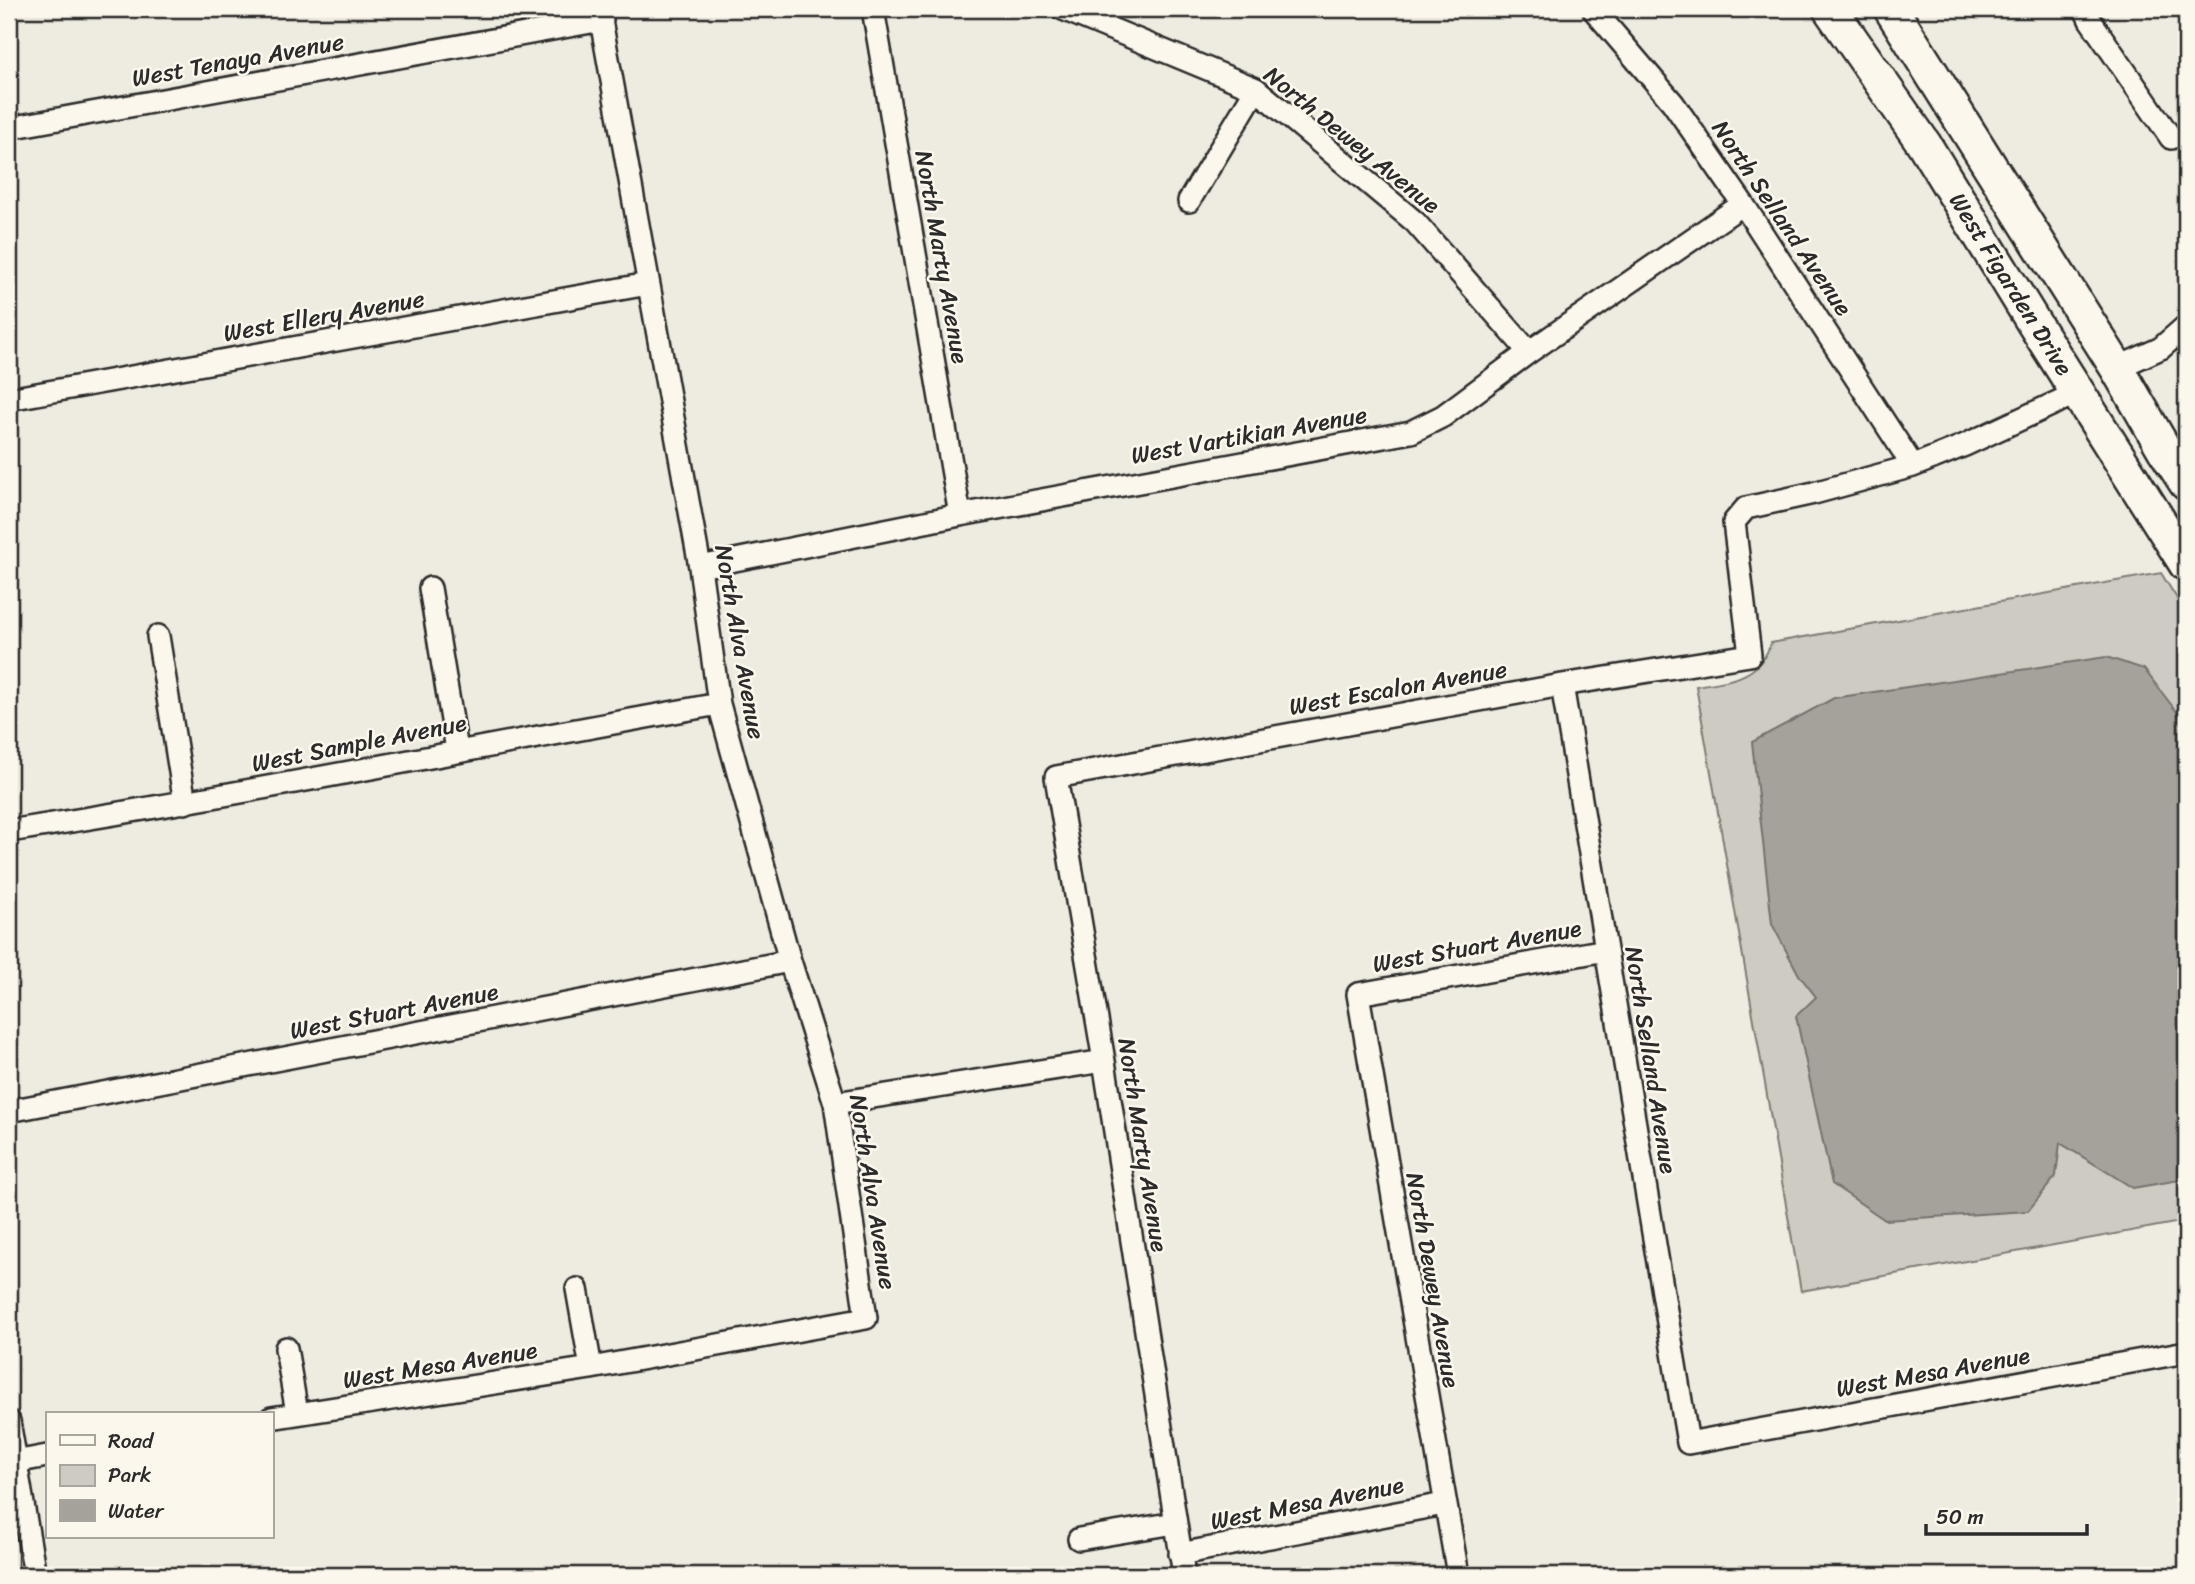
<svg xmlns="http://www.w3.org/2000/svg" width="2195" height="1584" viewBox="0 0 2195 1584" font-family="Sriracha,sans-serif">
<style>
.green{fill:#cecbc2;stroke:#7c7b76;stroke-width:2}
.water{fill:#a4a29a;stroke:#74726e;stroke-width:2}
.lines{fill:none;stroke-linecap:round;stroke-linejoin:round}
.street-casing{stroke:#2b2b2b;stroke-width:26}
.primary-casing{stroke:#2b2b2b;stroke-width:38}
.street{stroke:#fbf7ec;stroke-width:21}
.primary{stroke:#fbf7ec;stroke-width:33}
.labels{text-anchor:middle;stroke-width:5;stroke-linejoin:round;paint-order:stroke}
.street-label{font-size:24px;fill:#2b2b2b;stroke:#fbf7ec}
</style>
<rect width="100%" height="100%" fill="#eeebe0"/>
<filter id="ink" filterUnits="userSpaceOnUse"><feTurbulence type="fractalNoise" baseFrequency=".0143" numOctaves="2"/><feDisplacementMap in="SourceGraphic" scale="14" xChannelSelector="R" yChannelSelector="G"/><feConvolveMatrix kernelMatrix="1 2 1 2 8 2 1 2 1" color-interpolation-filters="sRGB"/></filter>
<g filter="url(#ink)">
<path class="green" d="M2161,573L2186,613V1221L1801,1291L1696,686C1730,680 1758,680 1771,643Z"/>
<path class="water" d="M2106,657L2144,669L2186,724V1179L2133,1188L2060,1143L2056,1176L2028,1211L1885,1220L1832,1184L1796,1016L1816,997L1799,975L1772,924L1752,742L1834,698Z"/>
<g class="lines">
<defs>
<path id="street" d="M873,9L960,515
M1063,9L1256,89L1415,222L1529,352
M1593,9L1673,103L1743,204L1913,466
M2085,9L2090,20L2171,138
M9,128L602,20
M1189,201L1256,89
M2117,368L2161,348L2186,326
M9,399L648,284
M700,567L960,515L1411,432L1443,416L1529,352L1743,204
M430,588L457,750
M158,636L185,803
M1562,685L1688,1443L2186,1352
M9,831C247,794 482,746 719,704
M835,1103L1104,1061
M9,1111L790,961
M577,1289L591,1368
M286,1348L297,1413
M271,1418L591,1368L866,1318L835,1103L790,961L719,704L700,567L599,9
M9,1421L35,1575
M15,1462L47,1456
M1079,1539L1175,1523
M1180,1554L1444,1504
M1184,1575L1104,1061L1056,777L1562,685L1750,655L1734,522L1746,508L1814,493L1913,466L1965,445L2079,392
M1458,1575L1358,994L1606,950"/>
<path id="primary" d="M1830,9L1924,144L2035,325L2186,564
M1891,9L2117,368L2164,449L2186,483"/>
</defs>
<use href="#street" class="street-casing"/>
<use href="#primary" class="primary-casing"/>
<use href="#street" class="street"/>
<use href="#primary" class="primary"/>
</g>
</g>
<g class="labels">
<g class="street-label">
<text transform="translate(238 60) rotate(-10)" y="8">West Tenaya Avenue</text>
<text transform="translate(1352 140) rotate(39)" y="8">North Dewey Avenue</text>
<text transform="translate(1782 218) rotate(56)" y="8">North Selland Avenue</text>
<text transform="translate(942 257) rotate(80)" y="8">North Marty Avenue</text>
<text transform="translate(2011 284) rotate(58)" y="8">West Figarden Drive</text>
<text transform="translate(324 316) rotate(-10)" y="8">West Ellery Avenue</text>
<text transform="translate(1249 435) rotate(-10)" y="8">West Vartikian Avenue</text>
<text transform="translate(740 642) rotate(80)" y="8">North Alva Avenue</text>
<text transform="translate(1398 688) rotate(-10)" y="8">West Escalon Avenue</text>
<text transform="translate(359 743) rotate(-11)" y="8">West Sample Avenue</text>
<text transform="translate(1477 946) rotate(-10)" y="8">West Stuart Avenue</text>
<text transform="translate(394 1011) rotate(-11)" y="8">West Stuart Avenue</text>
<text transform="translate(1651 1060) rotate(81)" y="8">North Selland Avenue</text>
<text transform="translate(1143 1145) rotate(81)" y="8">North Marty Avenue</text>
<text transform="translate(873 1192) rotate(81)" y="8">North Alva Avenue</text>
<text transform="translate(1433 1280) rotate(80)" y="8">North Dewey Avenue</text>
<text transform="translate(440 1365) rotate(-9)" y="8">West Mesa Avenue</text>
<text transform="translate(1933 1372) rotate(-10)" y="8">West Mesa Avenue</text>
<text transform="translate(1307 1503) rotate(-11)" y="8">West Mesa Avenue</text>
</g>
</g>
<rect width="2195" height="1584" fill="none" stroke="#fbf7ec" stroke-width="35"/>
<rect x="18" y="18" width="2160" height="1549" fill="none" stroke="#2b2b2b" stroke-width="2.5" filter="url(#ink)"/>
<rect x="46" y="1412" width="228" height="126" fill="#fbf7ec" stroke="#a8a59f" stroke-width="2"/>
<rect x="60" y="1435" width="35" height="10" fill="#fbf7ec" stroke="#a8a59f" stroke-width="2"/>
<text x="108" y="1448" font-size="21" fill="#2b2b2b">Road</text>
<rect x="60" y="1465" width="35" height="21" fill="#cecbc2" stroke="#a8a59f" stroke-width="2"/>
<text x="108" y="1482" font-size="21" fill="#2b2b2b">Park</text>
<rect x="60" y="1500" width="35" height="21" fill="#a4a29a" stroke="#a8a59f" stroke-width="2"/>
<text x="108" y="1518" font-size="21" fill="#2b2b2b">Water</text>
<path d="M1926 1524v10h161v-10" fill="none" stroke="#2b2b2b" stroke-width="3.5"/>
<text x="1936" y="1524" font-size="21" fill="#2b2b2b" stroke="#fbf7ec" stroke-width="5" paint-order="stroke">50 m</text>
</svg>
